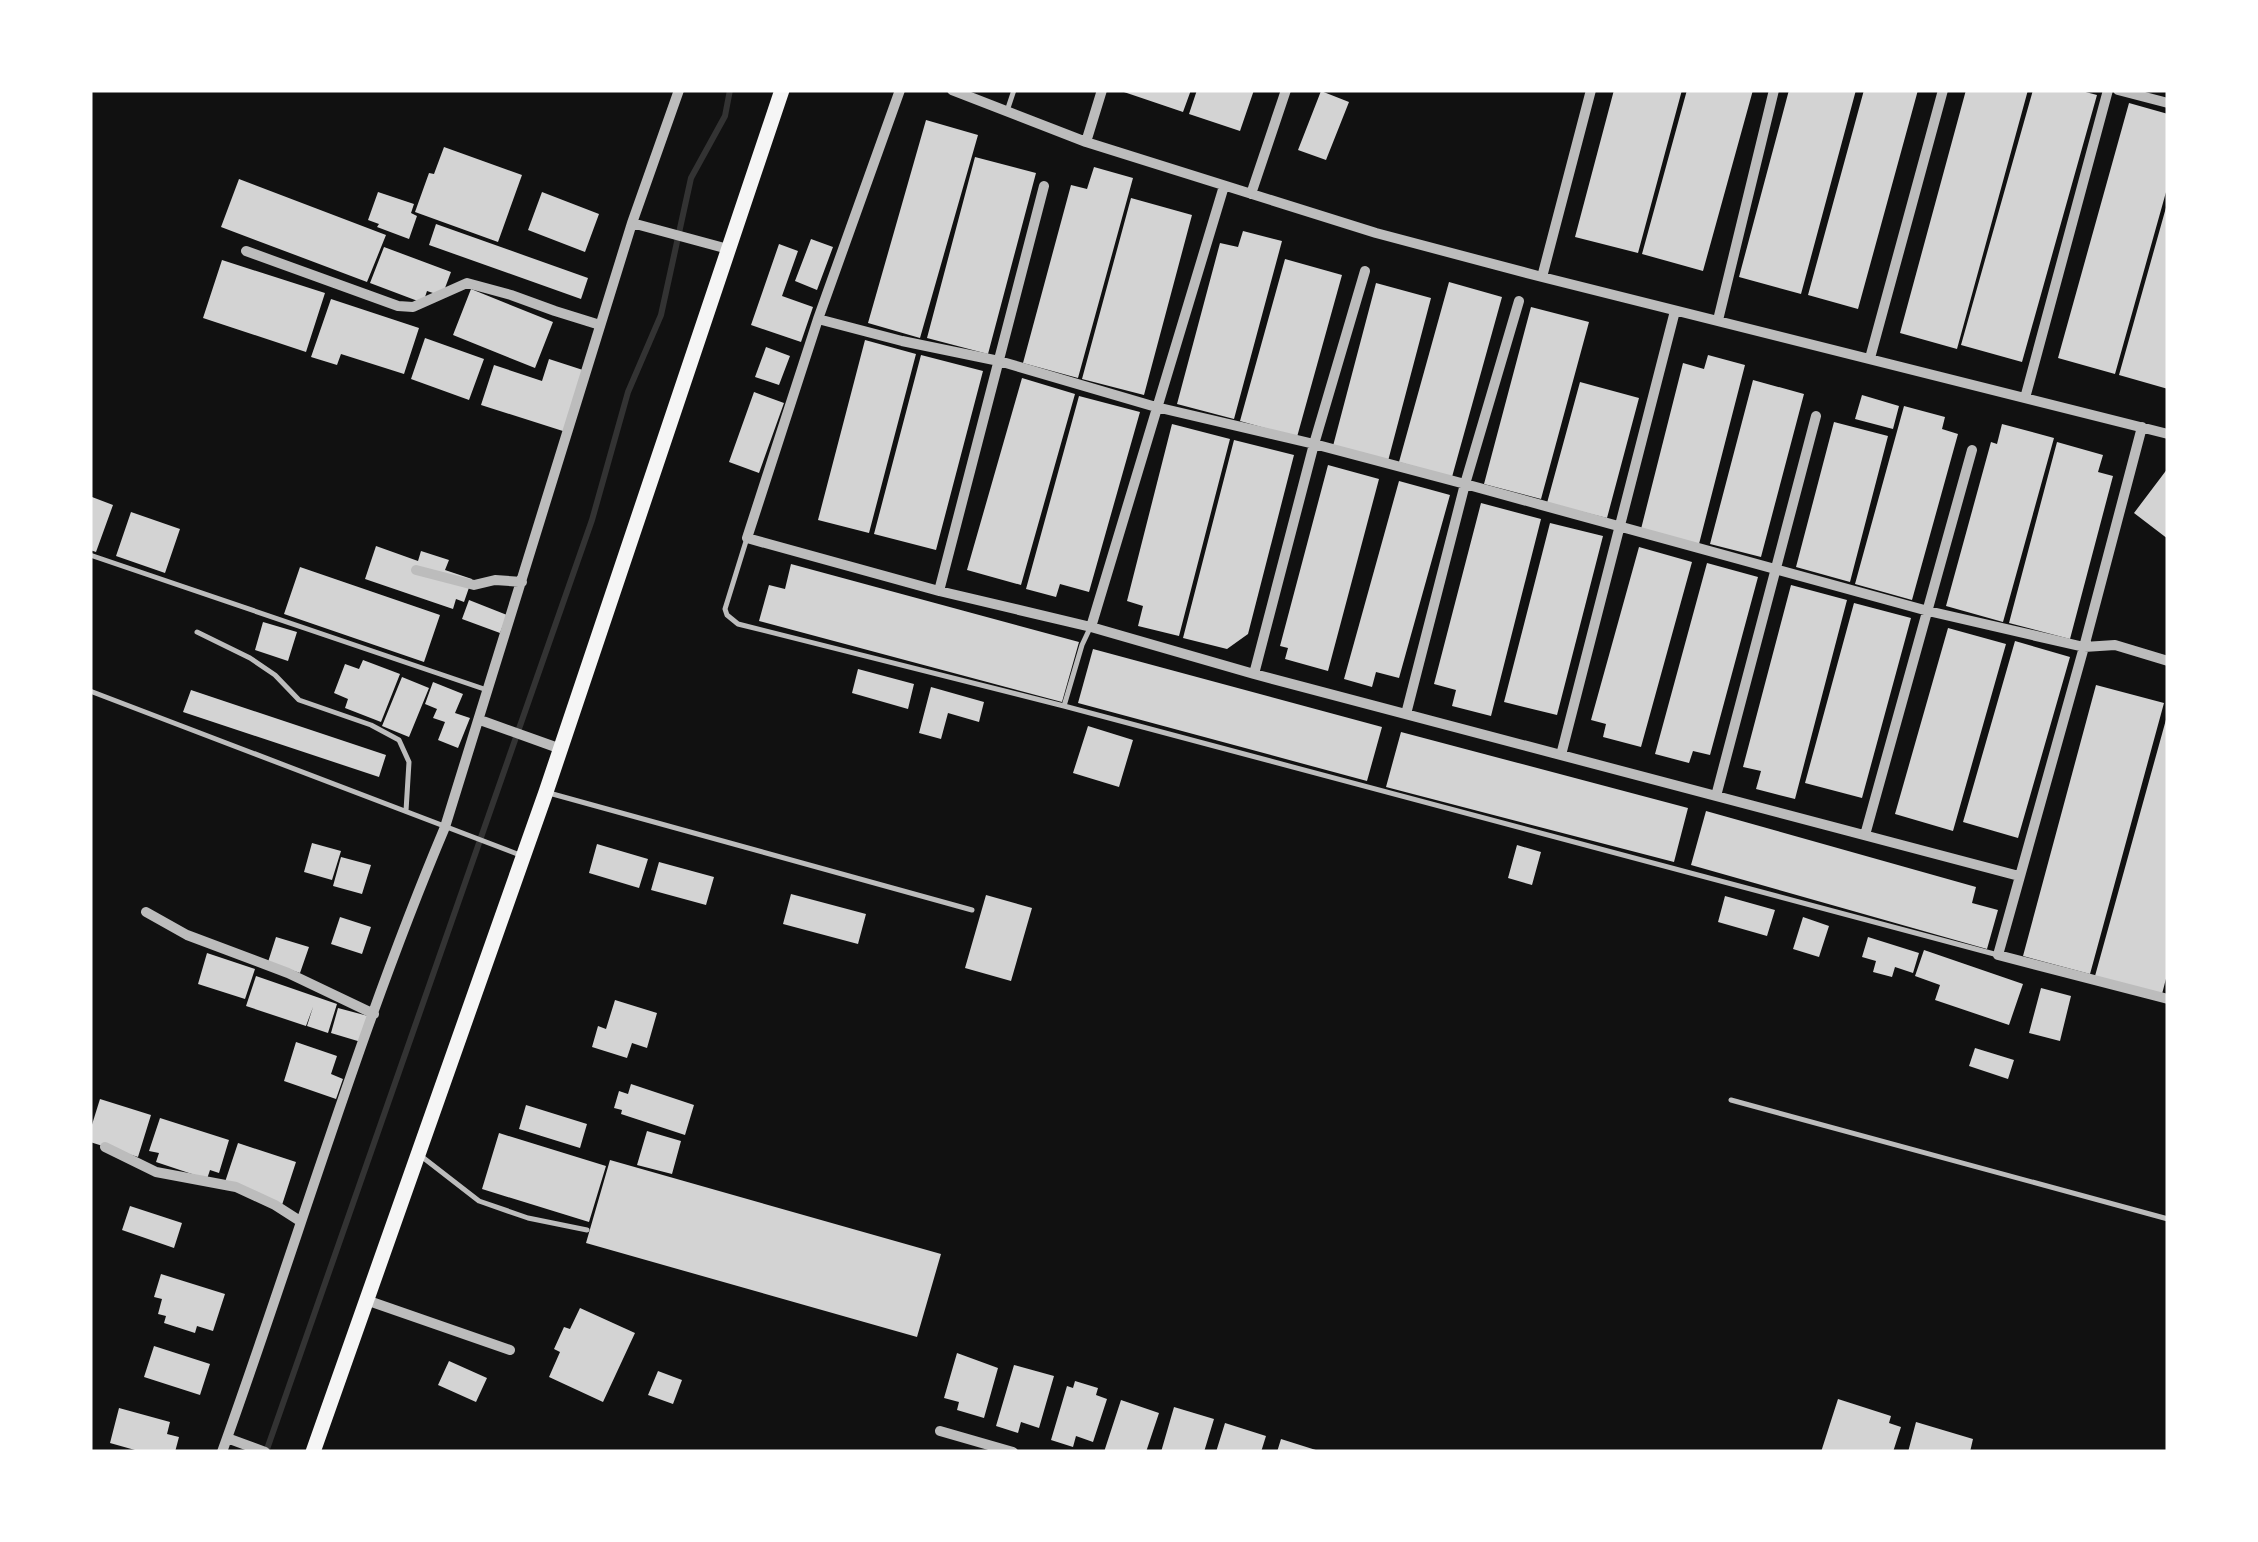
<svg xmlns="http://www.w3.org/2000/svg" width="2258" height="1542" viewBox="0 0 2258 1542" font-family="Overpass,sans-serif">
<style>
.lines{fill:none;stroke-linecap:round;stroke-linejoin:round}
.stream{stroke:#333;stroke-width:6}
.building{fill:#d3d3d3}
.service{stroke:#bcbcbc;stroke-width:5}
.minor{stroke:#bcbcbc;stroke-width:10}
.secondary{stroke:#f5f5f5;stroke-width:15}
</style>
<rect width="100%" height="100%" fill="#111"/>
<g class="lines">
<path class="stream" d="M266,1452L592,520L628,392L661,315L691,178L725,116L730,90"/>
</g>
<path class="building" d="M1118,90H1191L1183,112Z
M1197,90H1254L1240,131L1189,114Z
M1614,90H1682L1638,253L1575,237Z
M1687,90H1753L1703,271L1642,254Z
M1789,90H1856L1801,294L1739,277Z
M1864,90H1918L1858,309L1808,295Z
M1966,90H2028L1957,349L1900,333Z
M2033,90H2078L2097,95L2022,362L1961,345Z
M1321,91L1349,102L1326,160L1298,150Z
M2129,103L2168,114V185L2115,374L2058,358Z
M926,120L978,135L920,338L868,323Z
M444,147L522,175L498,242L415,212L429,173L434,174Z
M975,157L1036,173L988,354L927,338Z
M1094,167L1133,178L1078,378L1023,363L1071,185L1087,189Z
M239,179L386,235L367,282L221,227Z
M378,192L414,204L411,213L417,216L409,239L377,227L379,224L368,220Z
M542,192L599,214L585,252L528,230Z
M1131,198L1192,215L1144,395L1082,379Z
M2167,204L2168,205V389L2119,375Z
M436,224L588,278L581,299L429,245Z
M1243,231L1282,241L1234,419L1177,404L1220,243L1238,247Z
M811,239L833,247L817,290L795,281Z
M779,244L798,251L782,296L813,307L801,342L751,325Z
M384,247L451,272L442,296L427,291L423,303L370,283Z
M1285,259L1342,275L1297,437L1240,421Z
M222,260L325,293L306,352L203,318Z
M1449,282L1502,297L1452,477L1399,462Z
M1376,283L1431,298L1388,461L1333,446Z
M471,289L553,322L535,368L453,335Z
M331,299L419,328L404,374L341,354L337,365L311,357Z
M1531,307L1589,322L1541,499L1484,484Z
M425,338L484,359L469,400L411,379Z
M865,340L916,354L869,533L818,520Z
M766,347L790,356L779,385L755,377Z
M921,355L983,371L936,550L874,534Z
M1708,355L1745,365L1699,544L1641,529L1683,363L1704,369Z
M549,359L586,371L566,432L481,405L494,365L542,381Z
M1022,378L1075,394L1021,585L967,570Z
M1753,380L1804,394L1761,557L1710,544Z
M1580,382L1639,398L1607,518L1547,503Z
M754,392L784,403L759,473L729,462Z
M1862,395L1899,406L1893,429L1855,419Z
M1079,396L1140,412L1089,592L1060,584L1056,597L1026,589Z
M1904,406L1945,417L1942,429L1958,434L1912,600L1855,584Z
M1834,422L1888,436L1850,582L1796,567Z
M1172,424L1230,439L1179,636L1138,626L1143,606L1127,601Z
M2002,424L2054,438L2003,622L1946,606L1991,442L1997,444Z
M1234,440L1294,455L1248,634L1227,649L1183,638Z
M2057,442L2103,455L2098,472L2113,476L2070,639L2009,623Z
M1328,465L1379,479L1328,671L1285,659L1288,648L1280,646Z
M2168,468V539L2134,513Z
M1399,481L1450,495L1399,678L1376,672L1372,687L1344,679Z
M92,497L113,505L96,552L90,550V504Z
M1481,503L1541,519L1491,716L1452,706L1456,690L1434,684Z
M131,512L180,529L165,573L116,556Z
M1550,523L1603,536L1557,715L1504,702Z
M376,546L418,561L421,551L449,560L445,570L472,579L464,602L456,599L453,609L365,579Z
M1639,547L1692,562L1641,747L1603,737L1606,724L1591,720Z
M1707,563L1758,577L1710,755L1693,751L1689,763L1655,754Z
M791,564L1079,642L1062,702L759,621L769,585L785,589Z
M300,567L440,615L424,662L284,614Z
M1791,585L1847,600L1795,799L1756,789L1761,771L1743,767Z
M469,600L507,615L500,633L462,619Z
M1854,603L1911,618L1862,798L1805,783Z
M263,622L297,632L288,661L255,650Z
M1948,628L2006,644L1953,831L1895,814Z
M2015,641L2070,657L2018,838L1963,822Z
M1093,649L1382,727L1367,781L1078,703Z
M363,660L400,674L381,722L345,708L348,699L334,693L345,664L359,669Z
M858,669L914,684L908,709L852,693Z
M402,677L429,688L409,737L382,726Z
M433,682L463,694L455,713L470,718L458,748L438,740L445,722L433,718L437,709L425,704Z
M2096,685L2164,703L2090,974L2023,956Z
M931,687L984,702L979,722L948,713L941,739L919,733Z
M191,690L386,755L379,777L183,712Z
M2167,716L2168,971L2162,994L2095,976Z
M1088,726L1133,740L1119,787L1073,773Z
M1401,732L1688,808L1674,862L1386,787Z
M1706,811L1976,887L1972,903L1998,910L1987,949L1691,865Z
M312,843L341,851L332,880L304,872Z
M597,844L648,859L639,888L589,873Z
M1517,845L1541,852L1532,885L1508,878Z
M341,857L371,865L362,894L333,886Z
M659,862L714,877L706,905L651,890Z
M791,894L866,914L858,944L783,924Z
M986,895L1032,908L1011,981L965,968Z
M1725,896L1775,910L1767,936L1718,922Z
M340,917L371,927L362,954L331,944Z
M1803,917L1829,926L1819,957L1793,949Z
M276,937L309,947L300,973L268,962Z
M1868,937L1919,953L1913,973L1895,967L1892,977L1873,972L1876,961L1862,957Z
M1924,950L2023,984L2009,1025L1935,1000L1940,985L1915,976Z
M207,953L255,969L245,999L198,984Z
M256,976L337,1004L328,1033L307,1026L313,1007L306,1026L246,1006Z
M2041,988L2071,996L2060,1041L2029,1033Z
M615,1000L657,1013L647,1048L632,1043L627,1058L592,1047L598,1026L606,1029Z
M338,1008L368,1016L361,1042L331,1033Z
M296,1042L337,1056L331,1074L343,1079L336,1099L284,1081Z
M1975,1048L2014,1060L2008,1079L1969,1066Z
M631,1084L694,1105L685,1135L621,1114L622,1110L614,1108L619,1091L628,1094Z
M100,1099L151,1115L138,1157L90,1142V1131Z
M526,1105L587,1124L580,1148L519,1129Z
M160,1118L229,1140L219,1173L210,1170L207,1179L156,1162L159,1153L149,1151Z
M647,1131L681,1141L672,1174L637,1165Z
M499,1133L606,1166L589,1222L482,1189Z
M238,1143L296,1162L282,1205L224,1185Z
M610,1160L941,1254L917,1337L586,1243Z
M130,1206L182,1223L174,1248L122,1230Z
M161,1274L225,1294L213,1331L197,1326L195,1333L164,1323L166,1316L158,1314L162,1299L154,1297Z
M580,1308L635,1333L603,1402L549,1377L560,1352L554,1349L564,1327L570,1329Z
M154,1346L210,1364L200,1395L144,1377Z
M957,1353L998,1368L984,1418L957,1410L959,1402L944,1398Z
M449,1361L487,1378L476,1402L438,1385Z
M1014,1365L1054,1376L1039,1428L1021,1422L1018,1433L996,1426Z
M658,1371L682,1380L673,1404L648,1395Z
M1075,1381L1098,1388L1096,1395L1107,1399L1093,1442L1076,1436L1073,1447L1051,1440L1067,1386L1073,1388Z
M1838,1399L1891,1416L1889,1423L1901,1427L1893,1452H1821Z
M1121,1400L1159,1413L1146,1452H1104Z
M1174,1407L1214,1419L1204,1452H1161Z
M119,1408L170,1422L167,1434L179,1437L175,1452H142L110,1443Z
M1916,1422L1973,1439L1970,1452H1908Z
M1225,1423L1266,1436L1261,1452H1216Z
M1281,1439L1319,1451L1318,1452H1277Z"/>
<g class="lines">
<path class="service" d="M1007,111L1014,90
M747,538L725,609L727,615L738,624L1064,706L1998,955
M90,555L487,690
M197,632L250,658L275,675L299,700L371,725L399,740L409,762L406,811
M90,691L520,855
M1064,706L1082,645L1090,628
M549,793L972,910
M1731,1100L2168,1219
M421,1156L479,1201L528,1218L587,1230"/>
<path class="minor" d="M900,90L818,319L747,538L939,591L1091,627L1254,674L2019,876
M952,90L1086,142L1376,233L1542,277L2168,434
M2118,90L2168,103
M1086,142L1102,90
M1251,194L1286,90
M632,223L728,249
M246,251L398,306L413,307L467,283L511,295L555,311L600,325
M1542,277L1591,90
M818,319L902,341L999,361L1156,407L1314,444L1465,484L1928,611L2084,647L2115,645L2168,661
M1718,320L1774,90
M1870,358L1943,90
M2025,398L2108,90
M2142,427L2084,647L1998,955L2168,999
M416,570L474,585L495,580L522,582
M939,591L1044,186
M1091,627L1224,186
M1254,674L1314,444L1365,271
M1406,714L1465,484L1519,301
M480,720L561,749
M1561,755L1675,311
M1716,796L1816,416
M1865,835L1972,450
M146,912L187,935L288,973L374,1014
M105,1147L156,1172L236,1187L275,1205L300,1221
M366,1300L510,1350
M940,1431L1013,1452
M227,1438L265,1452
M222,1452C297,1244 359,1031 445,827L632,223L679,90"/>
<path class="secondary" d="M313,1452L546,792L782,90"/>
</g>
<rect width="2258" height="1542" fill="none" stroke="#ffffff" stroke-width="185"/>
</svg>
